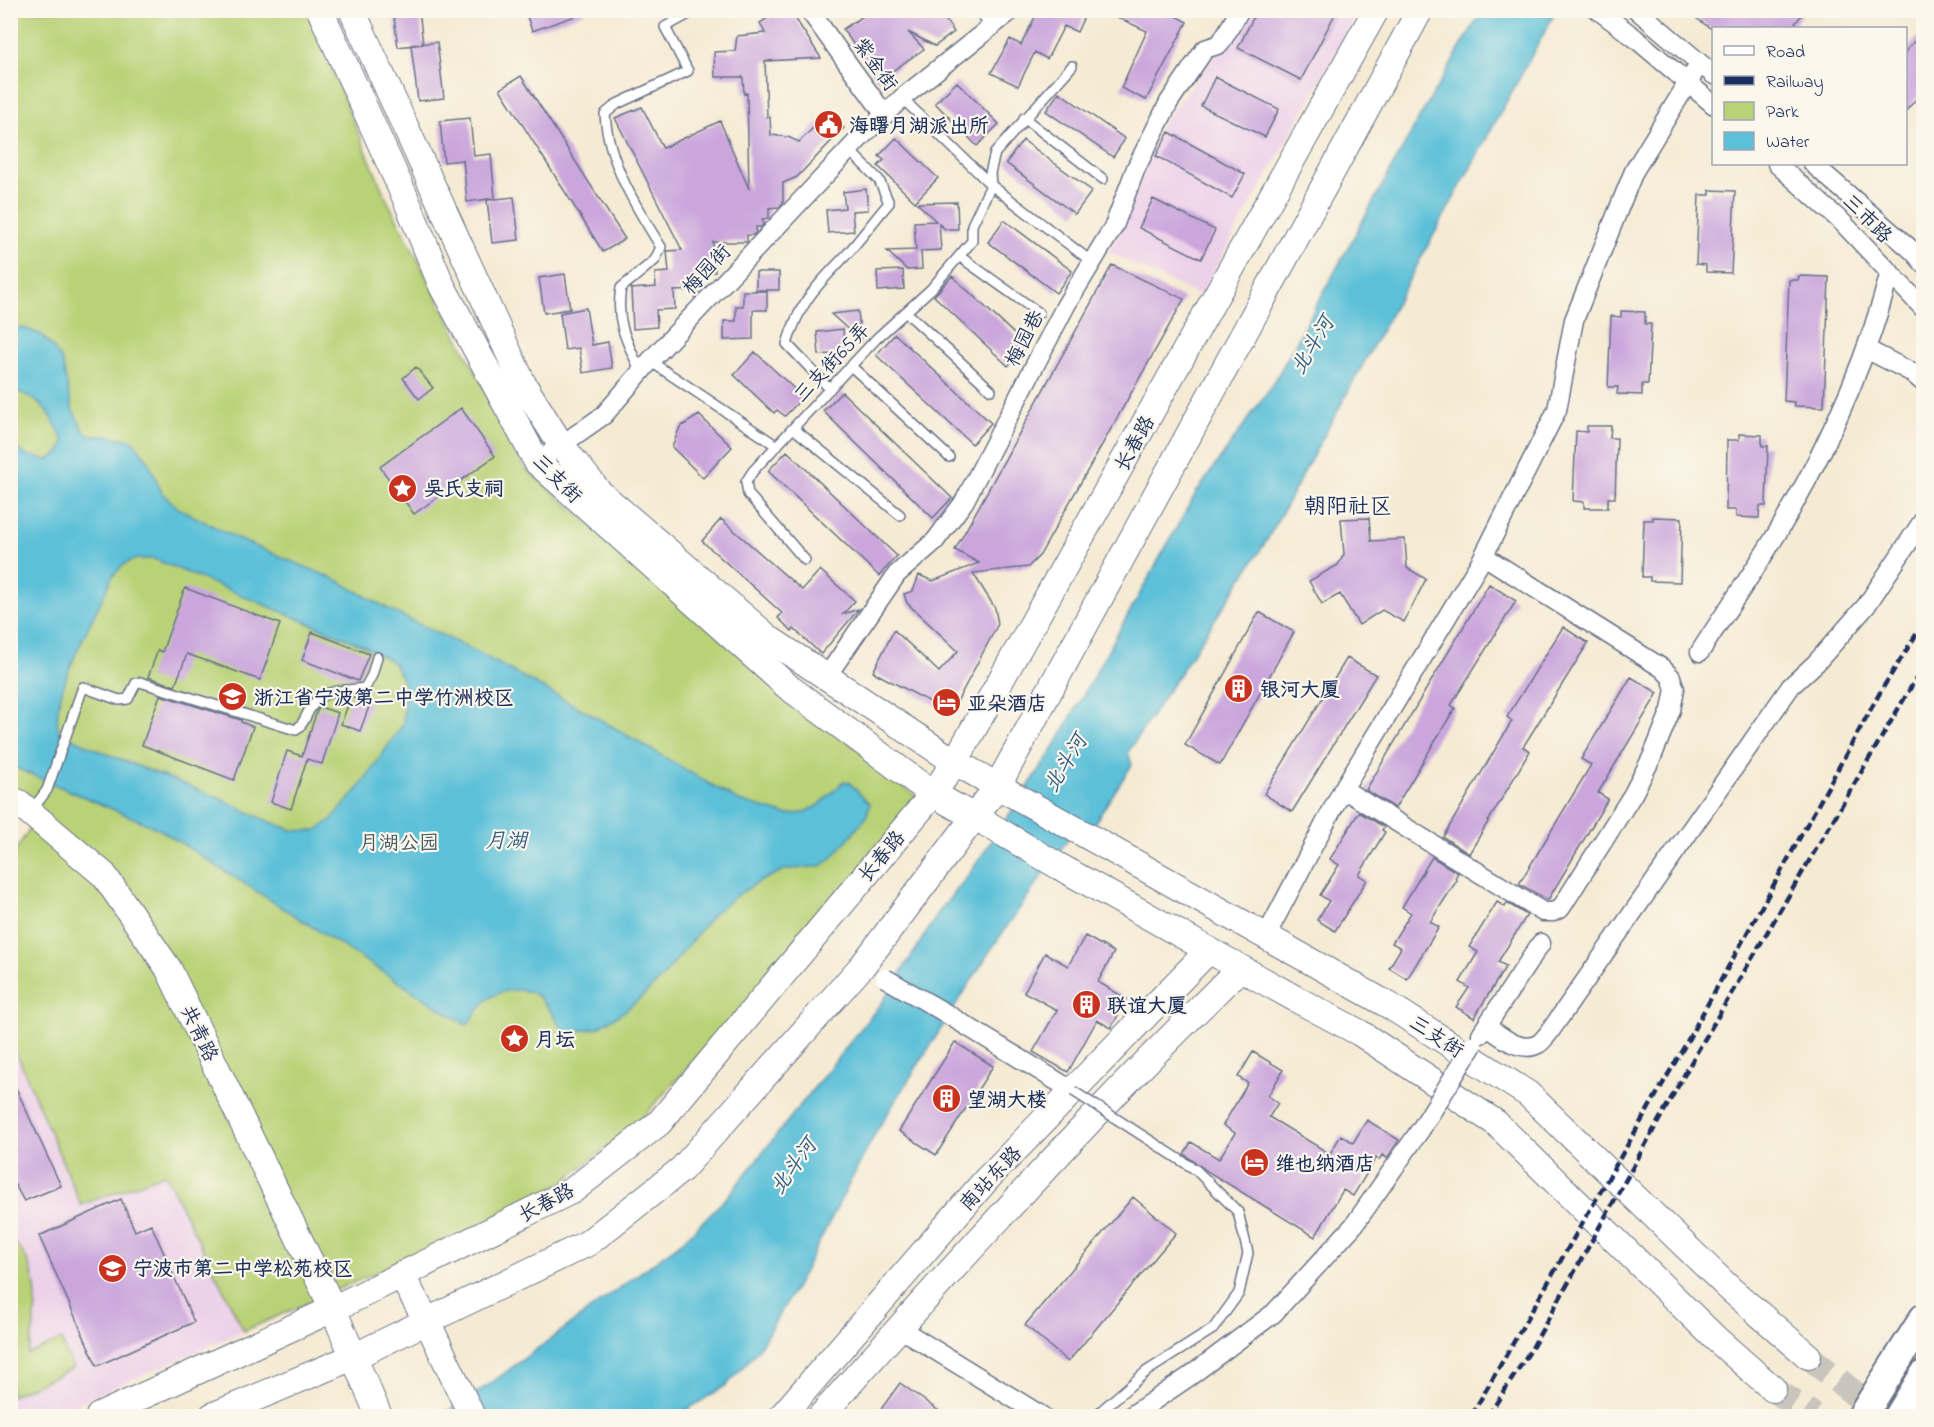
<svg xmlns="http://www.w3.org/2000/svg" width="1934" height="1427" viewBox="0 0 1934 1427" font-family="'Indie Flower','LXGW WenKai TC',sans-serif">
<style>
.built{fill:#edd1e9}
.green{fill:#b9d277;stroke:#6a806a;stroke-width:1.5}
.water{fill:#5bc0d8;stroke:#3b789b;stroke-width:1.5;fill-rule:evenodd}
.building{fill:#caa6dc}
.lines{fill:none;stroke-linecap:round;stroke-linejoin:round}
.secondary-tunnel{stroke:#c9c5bc;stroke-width:26;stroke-dasharray:26 13;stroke-linecap:butt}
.lane-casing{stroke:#677187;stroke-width:12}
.street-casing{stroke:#677187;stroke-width:21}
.secondary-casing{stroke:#677187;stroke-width:28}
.primary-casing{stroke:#677187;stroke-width:32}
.lane{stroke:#fff;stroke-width:9}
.street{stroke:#fff;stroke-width:18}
.secondary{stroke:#fff;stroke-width:26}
.primary{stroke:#fff;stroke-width:28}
.rail{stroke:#1b2f5e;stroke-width:4.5;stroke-dasharray:9 4.5;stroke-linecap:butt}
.lane-bridge-casing{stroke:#677187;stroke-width:12;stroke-linecap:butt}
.street-bridge-casing{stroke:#677187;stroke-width:21;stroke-linecap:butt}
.secondary-bridge-casing{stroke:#677187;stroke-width:28;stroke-linecap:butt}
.lane-bridge{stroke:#fff;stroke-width:9}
.street-bridge{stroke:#fff;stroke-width:18}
.secondary-bridge{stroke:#fff;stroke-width:26}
.labels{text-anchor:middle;stroke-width:4.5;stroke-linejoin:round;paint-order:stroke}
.street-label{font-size:20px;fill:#1b2f5e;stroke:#fbf7ec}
.poi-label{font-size:20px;font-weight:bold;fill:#1b2f5e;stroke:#fbf7ec;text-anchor:start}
.park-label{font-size:20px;fill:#425864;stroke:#fbf7ec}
.water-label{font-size:21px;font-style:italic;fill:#2e5a83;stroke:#fbf7ec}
.quarter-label{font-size:22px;fill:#1b2f5e;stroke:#fbf7ec}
</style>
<rect width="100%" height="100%" fill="#fbf7ec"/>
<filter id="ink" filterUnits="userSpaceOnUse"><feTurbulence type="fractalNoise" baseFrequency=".0167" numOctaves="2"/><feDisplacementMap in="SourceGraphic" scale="12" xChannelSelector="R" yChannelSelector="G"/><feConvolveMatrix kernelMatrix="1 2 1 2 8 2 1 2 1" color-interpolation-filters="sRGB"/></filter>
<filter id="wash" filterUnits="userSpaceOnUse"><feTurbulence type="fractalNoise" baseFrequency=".008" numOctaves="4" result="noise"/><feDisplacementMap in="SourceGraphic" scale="24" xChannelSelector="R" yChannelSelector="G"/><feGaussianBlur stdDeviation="1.35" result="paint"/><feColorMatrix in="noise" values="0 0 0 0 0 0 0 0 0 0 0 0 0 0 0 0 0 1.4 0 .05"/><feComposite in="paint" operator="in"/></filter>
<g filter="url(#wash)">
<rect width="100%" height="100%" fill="#f5ebd4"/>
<path class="built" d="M1243,11H1359L1200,296L1109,252L1126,218L1160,127L1233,31Z
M11,1049L16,1052L81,1205L165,1173L244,1331L48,1416H11Z"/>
<path class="green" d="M11,11H307L385,196L525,468L738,652L919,799L799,946L639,1121L563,1182L452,1239L244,1331L165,1174L81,1205L16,1052L11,1049L10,859L33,823L10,789Z
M11,1239C44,1269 38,1316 28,1354L61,1340L73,1368L11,1396V1342L16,1317L15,1298L11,1286Z"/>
<path class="water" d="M1482,11H1556L1267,540L1128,752L1132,765L1092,827L1081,820L990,951L877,1130L797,1285L758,1350L727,1385L677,1416H440L487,1386L683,1241L728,1196L883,1001L941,909L968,876L1052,751L1196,493L1273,384L1422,113Z
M11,327L24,328L42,335L54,349L62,361L72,408L83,430L91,436H108L132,440L148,460L162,493L178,508L238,539L337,580L392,611L477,652L596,717L739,801L787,815L803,813L818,806L843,782H849L870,804L866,818L830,860L821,866L784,870L755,884L736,896L714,913L662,978L642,997L622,1013L597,1028L565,1033C559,1024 544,1000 536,995C522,986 499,990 487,1000C478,1007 475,1018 466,1025L159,829L11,766L10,443L26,455L48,460L60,452L64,441C50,414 42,397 11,390ZM137,559H154L364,646L394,663L405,686L403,724L359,788L330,821L315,831L292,830L263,819L217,797L102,752L59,732C48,693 96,617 111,579C118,569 125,562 137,559Z"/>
<g id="blocks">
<path class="building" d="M393,10H419L423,44L398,47Z
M525,10H584V13L532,31Z
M768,10H790L821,58L765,61L767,117H770L771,135L788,137L799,142L828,113L844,128L797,177L783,183V203L779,207L769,208V218L762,219L764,224L761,227H756V232L753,235H747V242H713L715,272L695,273L696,290L674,291L675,309L656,310L657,327L633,329L631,289L656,287L655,273L669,272L667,251L682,250L615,118L642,107L663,148L720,121L749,189L747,93L744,94L743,77H715L714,52L735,51L737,36L765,33L760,23L771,16Z
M864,10H939L954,32L935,46L908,32L924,49L878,81L843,29L868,13Z
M1033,10H1087L1077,32L1064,26L1047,59L1035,52L1018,86L991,73L1010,39L1021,45L1037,13Z
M1102,10H1165L1187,22L1146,100L1121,88L1147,31Z
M1257,10H1337L1301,80L1238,48Z
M1685,10H1805L1792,28H1710Z
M1923,31V91L1905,112V52Z
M437,42L444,98L418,101L411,45Z
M521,76L625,239L603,252L500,89Z
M1215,77L1279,109L1265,137L1201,106Z
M957,82L999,124L977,146L935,103Z
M1059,92L1125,139L1113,157L1046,111Z
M470,118L474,156L491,154L495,198L467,202L463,160L444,162L440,121Z
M1169,132L1245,174L1232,198L1156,156Z
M896,138L938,178L915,202L878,166L884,160L879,156Z
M1023,140L1092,191L1075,214L1006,163Z
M866,189L868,210L852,211L854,231L828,233L826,210L845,208L843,192Z
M1710,190L1735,191L1731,273L1706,272V265L1696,264L1699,195H1710Z
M514,197L519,240L492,243L487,200Z
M1153,199L1215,230L1201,259L1139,228Z
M957,202L958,229H945L939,224L941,250L921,251L922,269L907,270L887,251L916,250L914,222L936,221L917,203Z
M1004,220L1072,271L1056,293L988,242Z
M1112,265L1184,299L1040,555L1028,567L973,573L995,608L998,624L951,713L873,672L894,630L939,672L958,651L907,603L904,594L913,591L919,575L933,581L979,563L955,550Z
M903,270L904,289L878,291L877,271Z
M756,272H779V290H756Z
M565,274L570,309L544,313L539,278Z
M952,276L1027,346L1008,366L934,296Z
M1799,276L1829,277L1824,407L1794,406V402L1784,401L1789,280H1798Z
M743,291H767V310H753V339L724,340V321H736V306H743Z
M586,308L592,345L608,342L612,368L583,373L579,348L565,350L560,313Z
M858,311L861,341L831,314Z
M1621,311L1645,312V324H1651L1648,384H1642V395L1617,394L1618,387H1608L1611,316L1621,317Z
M843,329L845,353L819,355L817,332Z
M895,334L991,423L972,444L876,355Z
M755,352L803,397L785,416L777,410L774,413L734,375Z
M416,367L433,388L419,399L403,378Z
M842,392L952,498L933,518L823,411Z
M461,408L495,456L414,514L380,467Z
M699,415L732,447L703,478L672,447L680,427Z
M1587,426H1611L1610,438H1617L1615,498H1608V508H1584V502L1573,501L1576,431L1587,432Z
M1739,434L1762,435V446H1768L1766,506H1760L1759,518L1736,517V510H1726L1727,440H1739Z
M787,451L897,556L879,576L768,471Z
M1653,517L1682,518L1680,582L1650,581V577H1642L1644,520H1653Z
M1369,518L1371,541L1405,539L1407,568L1426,579L1404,622L1382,610L1359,625L1340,594L1322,604L1309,581L1338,565L1344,554L1341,519Z
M721,519L802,590L820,570L855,601L843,614L859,609L821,654L794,629L792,631L778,618L782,613L702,541Z
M1489,584L1516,601L1451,705L1455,708L1395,808L1366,790Z
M185,588L280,624L260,680L187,654L175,686L148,677L158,650L162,652Z
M1259,612L1294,632L1220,765L1185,745Z
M1563,627L1588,643L1523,747L1530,751L1469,854L1443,837L1512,721L1507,717Z
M312,632L369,654L358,681L302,660Z
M1347,658L1376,675L1292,812L1264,794Z
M1631,677L1658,693L1598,793L1608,799L1548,900L1519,884L1591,765L1581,759Z
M160,695L241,720V722L253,727L234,780L142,745Z
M351,697L370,704L360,731L341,724Z
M320,707L338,713L322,764L307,759L291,809L271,802L287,751L302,756L317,711Z
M1359,812L1384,827L1382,830L1385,832L1359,875L1367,880L1335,931L1317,920L1329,901L1320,895L1339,865L1330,859Z
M1432,857L1458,873L1455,878L1457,880L1430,922L1439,927L1407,979L1389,968L1401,948L1392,943L1411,913L1402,907Z
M1497,902L1505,907L1507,903L1527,915L1498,962L1506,966L1474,1018L1456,1007L1469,988L1460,982L1478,952L1469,947Z
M1085,936L1114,952L1098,982L1127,999L1111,1028L1097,1020L1068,1072L1033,1052L1057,1010L1024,992L1045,953L1068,966Z
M955,1042L993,1066L936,1155L899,1131Z
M1253,1052L1283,1070L1268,1096L1278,1103L1269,1117L1330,1154L1341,1135L1353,1143L1367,1120L1399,1140L1387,1158L1382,1155L1379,1160L1376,1158L1353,1196L1343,1190L1315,1237L1207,1171L1184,1154L1191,1142L1219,1159L1235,1133L1223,1125L1248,1083L1238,1077Z
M10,1075L61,1186L24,1201L10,1176Z
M1133,1197L1176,1233L1068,1362L1025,1325Z
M121,1199L135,1231L151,1224L194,1322L97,1366L39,1236Z
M900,1383L946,1416H876Z"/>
</g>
</g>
<g filter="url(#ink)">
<use href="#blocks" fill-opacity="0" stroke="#677187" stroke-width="1.5"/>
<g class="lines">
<path class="secondary-tunnel" d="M1808,1356L1882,1416
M1773,1389L1814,1416"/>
<defs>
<path id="lane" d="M979,10L991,27
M902,98L991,185L1092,262
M1024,118L1103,179
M959,256L1039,313
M906,312L991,390
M650,361L777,446
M851,366L949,457
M641,372C627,342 615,322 621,288L655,260L661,247C636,207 608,162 605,114L617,104L688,71L665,27L696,10
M830,389L787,344C800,300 818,285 848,253C862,237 875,219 889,203L879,180L848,149
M793,428L900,515
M805,560L748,494L746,482L753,471L877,338L931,289L972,241V225L991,185L990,173L995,153L1072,66
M32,810L47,790L83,687L119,700L128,699L136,683L140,682L296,730C307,721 304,716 312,706C324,688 345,691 365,688L372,675L377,657"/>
<path id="street" d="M809,10L885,115
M1598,10L1635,38L1714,105
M1637,10L1714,75
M1777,164L1843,223L1924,309
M1813,164L1914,252L1924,264
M1866,349L1911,372L1924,383
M537,462L604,415L650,361L860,138L902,98L1012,10
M1700,652C1729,606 1762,561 1789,513C1832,437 1868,357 1890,272
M827,676L897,574L935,541L964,502L1066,305L1114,226L1136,168L1169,102L1205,49L1220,44L1240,10
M1343,789L1543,912H1553L1561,908L1633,794L1652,757L1671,710L1675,689L1671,677L1662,668L1484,556
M1266,936L1343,789L1481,561L1557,410L1574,320L1634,171L1700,63
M942,1011L1073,1091
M1486,1026C1500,1035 1520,1054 1538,1044C1542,1042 1546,1036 1548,1034L1791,686L1816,663L1866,606L1924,519
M1481,1034L1541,943
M899,1328L1042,1416
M1131,1416L1190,1376L1274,1313L1354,1225L1421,1129"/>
<path id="secondary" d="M320,10L405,197L442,286L537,462L787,686L933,794L989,825
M352,10L523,384L561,445L599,492L771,640L955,762L1010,793
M10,799L19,803L104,875L168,968L333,1309L379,1416
M1075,829L1390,1006L1528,1094L1730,1289L1808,1356
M1055,864L1296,999L1360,1033L1496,1123L1715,1338L1773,1389
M401,1275L427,1321L472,1416
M99,1416L333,1309L573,1190L659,1123L933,794L955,762L1376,10
M212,1416L353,1357L588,1243L682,1169L863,965L997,787L1420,10
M782,1416L986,1180L1209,950
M821,1416C912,1313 1005,1210 1100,1110C1145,1062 1193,1015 1240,968"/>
<path id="primary" d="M1862,1416L1924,1318
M1899,1416L1924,1375"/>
</defs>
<use href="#lane" class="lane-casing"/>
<use href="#street" class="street-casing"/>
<use href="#secondary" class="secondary-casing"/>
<use href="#primary" class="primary-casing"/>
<use href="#lane" class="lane"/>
<use href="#street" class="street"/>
<use href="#secondary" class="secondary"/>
<use href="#primary" class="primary"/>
<path class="rail" d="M1471,1416L1684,1047L1882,689L1924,622
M1488,1416L1532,1348L1697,1052L1924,665"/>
<defs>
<path id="lane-bridge" d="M1073,1091L1196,1170L1238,1212L1248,1253L1239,1293L1213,1329L1147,1371L1095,1416"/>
<path id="street-bridge" d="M885,978L942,1011
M1421,1129L1473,1045"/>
<path id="secondary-bridge" d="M1010,793L1075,829
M989,825L1055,864"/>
</defs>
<use href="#lane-bridge" class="lane-bridge-casing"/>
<use href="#street-bridge" class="street-bridge-casing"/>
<use href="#secondary-bridge" class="secondary-bridge-casing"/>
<use href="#lane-bridge" class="lane-bridge"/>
<use href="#street-bridge" class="street-bridge"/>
<use href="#secondary-bridge" class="secondary-bridge"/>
</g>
</g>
<defs>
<symbol id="civic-disc" viewBox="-11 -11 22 22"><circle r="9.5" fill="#c8321e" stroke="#fbf7ec"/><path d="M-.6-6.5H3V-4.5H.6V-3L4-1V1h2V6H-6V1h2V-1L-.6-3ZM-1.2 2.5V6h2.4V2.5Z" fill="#fff"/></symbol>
<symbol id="sight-disc" viewBox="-11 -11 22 22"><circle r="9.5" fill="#c8321e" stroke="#fbf7ec"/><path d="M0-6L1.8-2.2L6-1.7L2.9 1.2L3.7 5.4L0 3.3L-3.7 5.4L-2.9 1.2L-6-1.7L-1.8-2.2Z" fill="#fff"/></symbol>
<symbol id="building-disc" viewBox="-11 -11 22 22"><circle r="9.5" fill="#c8321e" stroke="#fbf7ec"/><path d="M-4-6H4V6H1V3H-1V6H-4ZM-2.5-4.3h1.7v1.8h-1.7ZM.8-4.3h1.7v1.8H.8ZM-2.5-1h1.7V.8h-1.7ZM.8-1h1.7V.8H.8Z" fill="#fff"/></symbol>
<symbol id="school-disc" viewBox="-11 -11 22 22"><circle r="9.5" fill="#c8321e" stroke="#fbf7ec"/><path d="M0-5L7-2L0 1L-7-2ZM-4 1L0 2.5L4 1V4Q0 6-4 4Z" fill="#fff"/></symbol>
<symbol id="hotel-disc" viewBox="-11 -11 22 22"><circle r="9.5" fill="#c8321e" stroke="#fbf7ec"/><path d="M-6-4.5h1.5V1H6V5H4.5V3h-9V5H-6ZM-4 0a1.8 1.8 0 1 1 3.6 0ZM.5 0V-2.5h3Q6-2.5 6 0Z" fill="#fff"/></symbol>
</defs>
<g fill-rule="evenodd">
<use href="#civic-disc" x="812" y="108" width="33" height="33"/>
<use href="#sight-disc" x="386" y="472" width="33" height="33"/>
<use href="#building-disc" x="1222" y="672" width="33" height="33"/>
<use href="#school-disc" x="216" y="680" width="33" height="33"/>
<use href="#hotel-disc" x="930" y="686" width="33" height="33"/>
<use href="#building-disc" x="1070" y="988" width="33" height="33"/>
<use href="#sight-disc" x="498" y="1022" width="33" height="33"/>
<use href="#building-disc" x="930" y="1082" width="33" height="33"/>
<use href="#hotel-disc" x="1238" y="1146" width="33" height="33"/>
<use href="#school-disc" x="96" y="1252" width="33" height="33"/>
</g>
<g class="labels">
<g class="street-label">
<text transform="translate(876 64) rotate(54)" y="7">紫金街</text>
<text transform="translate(1868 218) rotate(45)" y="7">三市路</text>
<text transform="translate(706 269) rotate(-47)" y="7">梅园街</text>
<text transform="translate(1024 338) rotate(-63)" y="7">梅园巷</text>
<text transform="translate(831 362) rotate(-47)" y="7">三支街65弄</text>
<text transform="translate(1134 443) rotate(-61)" y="7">长春路</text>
<text transform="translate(558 478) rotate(45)" y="7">三支街</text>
<text transform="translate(881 856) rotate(-50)" y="7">长春路</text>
<text transform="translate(200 1033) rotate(64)" y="7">共青路</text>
<text transform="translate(1437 1036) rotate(33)" y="7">三支街</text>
<text transform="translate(990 1178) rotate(-47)" y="7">南站东路</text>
<text transform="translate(546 1202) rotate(-28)" y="7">长春路</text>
</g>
<g class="poi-label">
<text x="849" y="132">海曙月湖派出所</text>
<text x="424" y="495">吴氏支祠</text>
<text x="1260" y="696">银河大厦</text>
<text x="254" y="704">浙江省宁波第二中学竹洲校区</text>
<text x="967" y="710">亚朵酒店</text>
<text x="1107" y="1012">联谊大厦</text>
<text x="535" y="1046">月坛</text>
<text x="967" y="1106">望湖大楼</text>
<text x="1275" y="1170">维也纳酒店</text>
<text x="133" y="1275">宁波市第二中学松苑校区</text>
</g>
<g class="park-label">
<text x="399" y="849">月湖公园</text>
</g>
<g class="water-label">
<text transform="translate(1312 345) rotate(-59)" y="7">北斗河</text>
<text transform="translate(1065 763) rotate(-59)" y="7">北斗河</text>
<text x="506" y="847">月湖</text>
<text transform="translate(793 1166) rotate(-54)" y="7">北斗河</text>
</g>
<g class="quarter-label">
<text x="1348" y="513">朝阳社区</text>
</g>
</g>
<rect width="1934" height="1427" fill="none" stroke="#fbf7ec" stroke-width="36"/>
<rect x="1712" y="27" width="195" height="138" fill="#fbf7ec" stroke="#a1a7b3" stroke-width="1.5"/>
<rect x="1724" y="46" width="30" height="9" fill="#ffffff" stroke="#a1a7b3" stroke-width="1.5"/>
<text x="1766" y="57" font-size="18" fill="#1b2f5e">Road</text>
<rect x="1724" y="76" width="30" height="9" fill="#1b2f5e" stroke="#a1a7b3" stroke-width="1.5"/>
<text x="1766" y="87" font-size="18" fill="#1b2f5e">Railway</text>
<rect x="1724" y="102" width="30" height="18" fill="#b9d277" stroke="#a1a7b3" stroke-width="1.5"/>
<text x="1766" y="117" font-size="18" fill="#1b2f5e">Park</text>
<rect x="1724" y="132" width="30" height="18" fill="#5bc0d8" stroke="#a1a7b3" stroke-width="1.5"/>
<text x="1766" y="147" font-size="18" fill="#1b2f5e">Water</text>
</svg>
